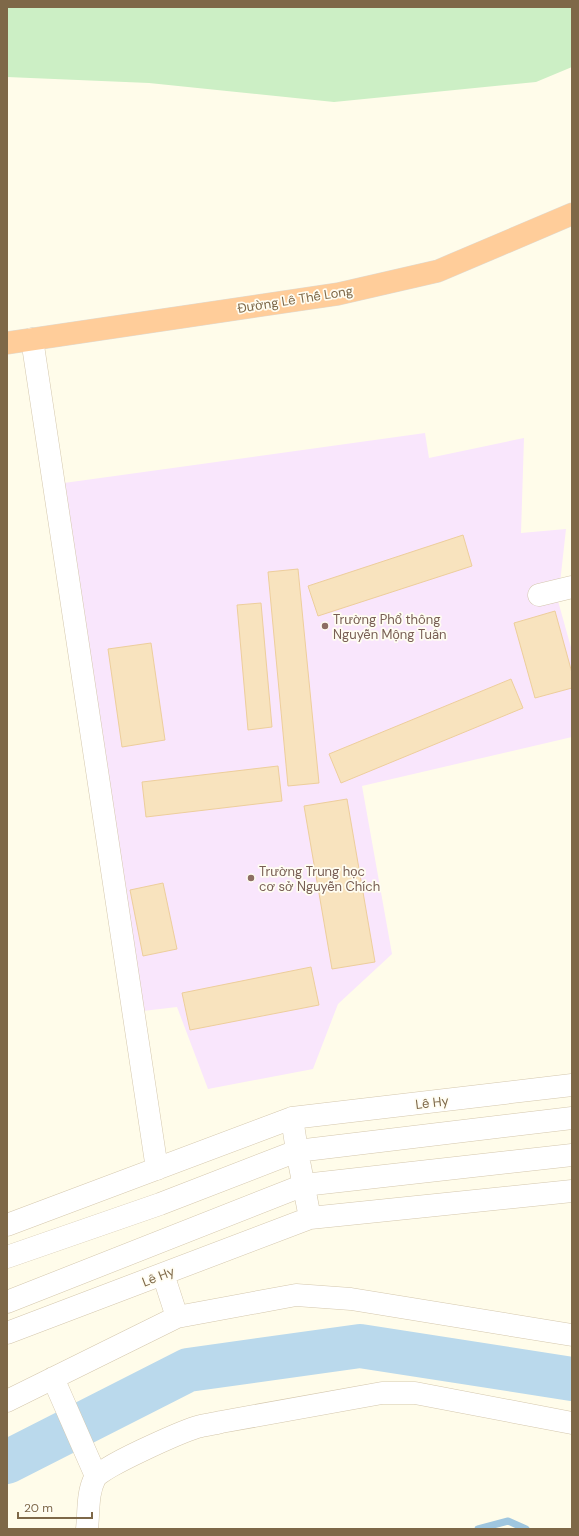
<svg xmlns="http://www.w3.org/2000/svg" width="579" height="1536" viewBox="0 0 579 1536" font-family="'DM Sans',sans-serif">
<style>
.education{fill:#f9e6fc}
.green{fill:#ccefc5}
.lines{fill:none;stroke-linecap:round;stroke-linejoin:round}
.stream{stroke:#9fc6df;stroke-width:7}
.river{stroke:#bad9ec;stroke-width:44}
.building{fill:#f8e3be;stroke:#edce9c}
.minor-casing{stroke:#d4c7ad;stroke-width:23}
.highway-casing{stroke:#e0dbd3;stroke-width:23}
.minor{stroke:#fff;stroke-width:22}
.highway{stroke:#ffcd9a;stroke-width:22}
.education-dot{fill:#8d6e63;stroke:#fffdf2;stroke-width:1.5}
.labels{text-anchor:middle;stroke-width:3.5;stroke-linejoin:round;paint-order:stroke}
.street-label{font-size:13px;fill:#7e6848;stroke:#fffdf2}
.education-label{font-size:13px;fill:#785e54;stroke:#fffdf2;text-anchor:start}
</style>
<rect width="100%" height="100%" fill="#fffcea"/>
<path class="education" d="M425,433L429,458L524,438L521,533L566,529L558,601L572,651V737L362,786L392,954L338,1004L313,1069L208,1089L177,1007L143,1011L64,483Z"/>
<path class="green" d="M7,7H572V67L536,82L334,102L149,83L7,77Z"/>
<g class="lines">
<path class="stream" d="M478,1529L508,1521L526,1529"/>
<path class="river" d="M7,1462L188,1370L360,1346L572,1379"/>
</g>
<path class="building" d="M463,535L472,566L318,616L308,586Z
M298,569L319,783L288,786L268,572Z
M261,603L272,727L248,730L237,605Z
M555,611L572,673V688L535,698L514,623Z
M151,643L165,740L122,747L108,649Z
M511,679L523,708L341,783L329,754Z
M278,766L282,801L146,817L142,782Z
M347,799L375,962L332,969L304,806Z
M163,883L177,949L143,956L130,890Z
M311,967L319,1005L190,1030L182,993Z"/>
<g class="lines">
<defs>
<path id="minor" d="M32,339L157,1169
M539,595L572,587
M292,1118L297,1151L310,1218
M7,1225L292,1118L572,1085
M7,1257L160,1204L297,1151L572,1118
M163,1274L177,1317
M7,1302L304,1185L572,1155
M7,1333L310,1218L572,1191
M53,1378L96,1476
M7,1401L177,1317L296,1295L351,1299L572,1335
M87,1529C89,1512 87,1493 95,1478C101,1467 181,1432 197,1427C204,1425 213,1424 221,1422L382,1393H415L572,1423"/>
<path id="highway" d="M7,343L338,294L438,271L572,214"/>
</defs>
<use href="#minor" class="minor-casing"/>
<use href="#highway" class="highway-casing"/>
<use href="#minor" class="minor"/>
<use href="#highway" class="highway"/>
</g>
<g class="education-dot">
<circle cx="325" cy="626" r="4"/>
<circle cx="251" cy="878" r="4"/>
</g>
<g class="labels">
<g class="street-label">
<text transform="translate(295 299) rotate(-9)" y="5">Đường Lê Thế Long</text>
<text transform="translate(432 1102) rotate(-7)" y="5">Lê Hy</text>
<text transform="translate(158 1276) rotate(-21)" y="5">Lê Hy</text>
</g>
<g class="education-label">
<text x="333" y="624">Trường Phổ thông<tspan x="333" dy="15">Nguyễn Mộng Tuân</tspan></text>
<text x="259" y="876">Trường Trung học<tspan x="259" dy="15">cơ sở Nguyễn Chích</tspan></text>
</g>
</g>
<rect width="579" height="1536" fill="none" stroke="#7e6848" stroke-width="16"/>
<path d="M18 1512v6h74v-6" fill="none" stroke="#7e6848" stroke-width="2"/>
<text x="24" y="1512" font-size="12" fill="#7e6848" stroke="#fffdf2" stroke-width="3" paint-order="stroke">20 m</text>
</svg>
